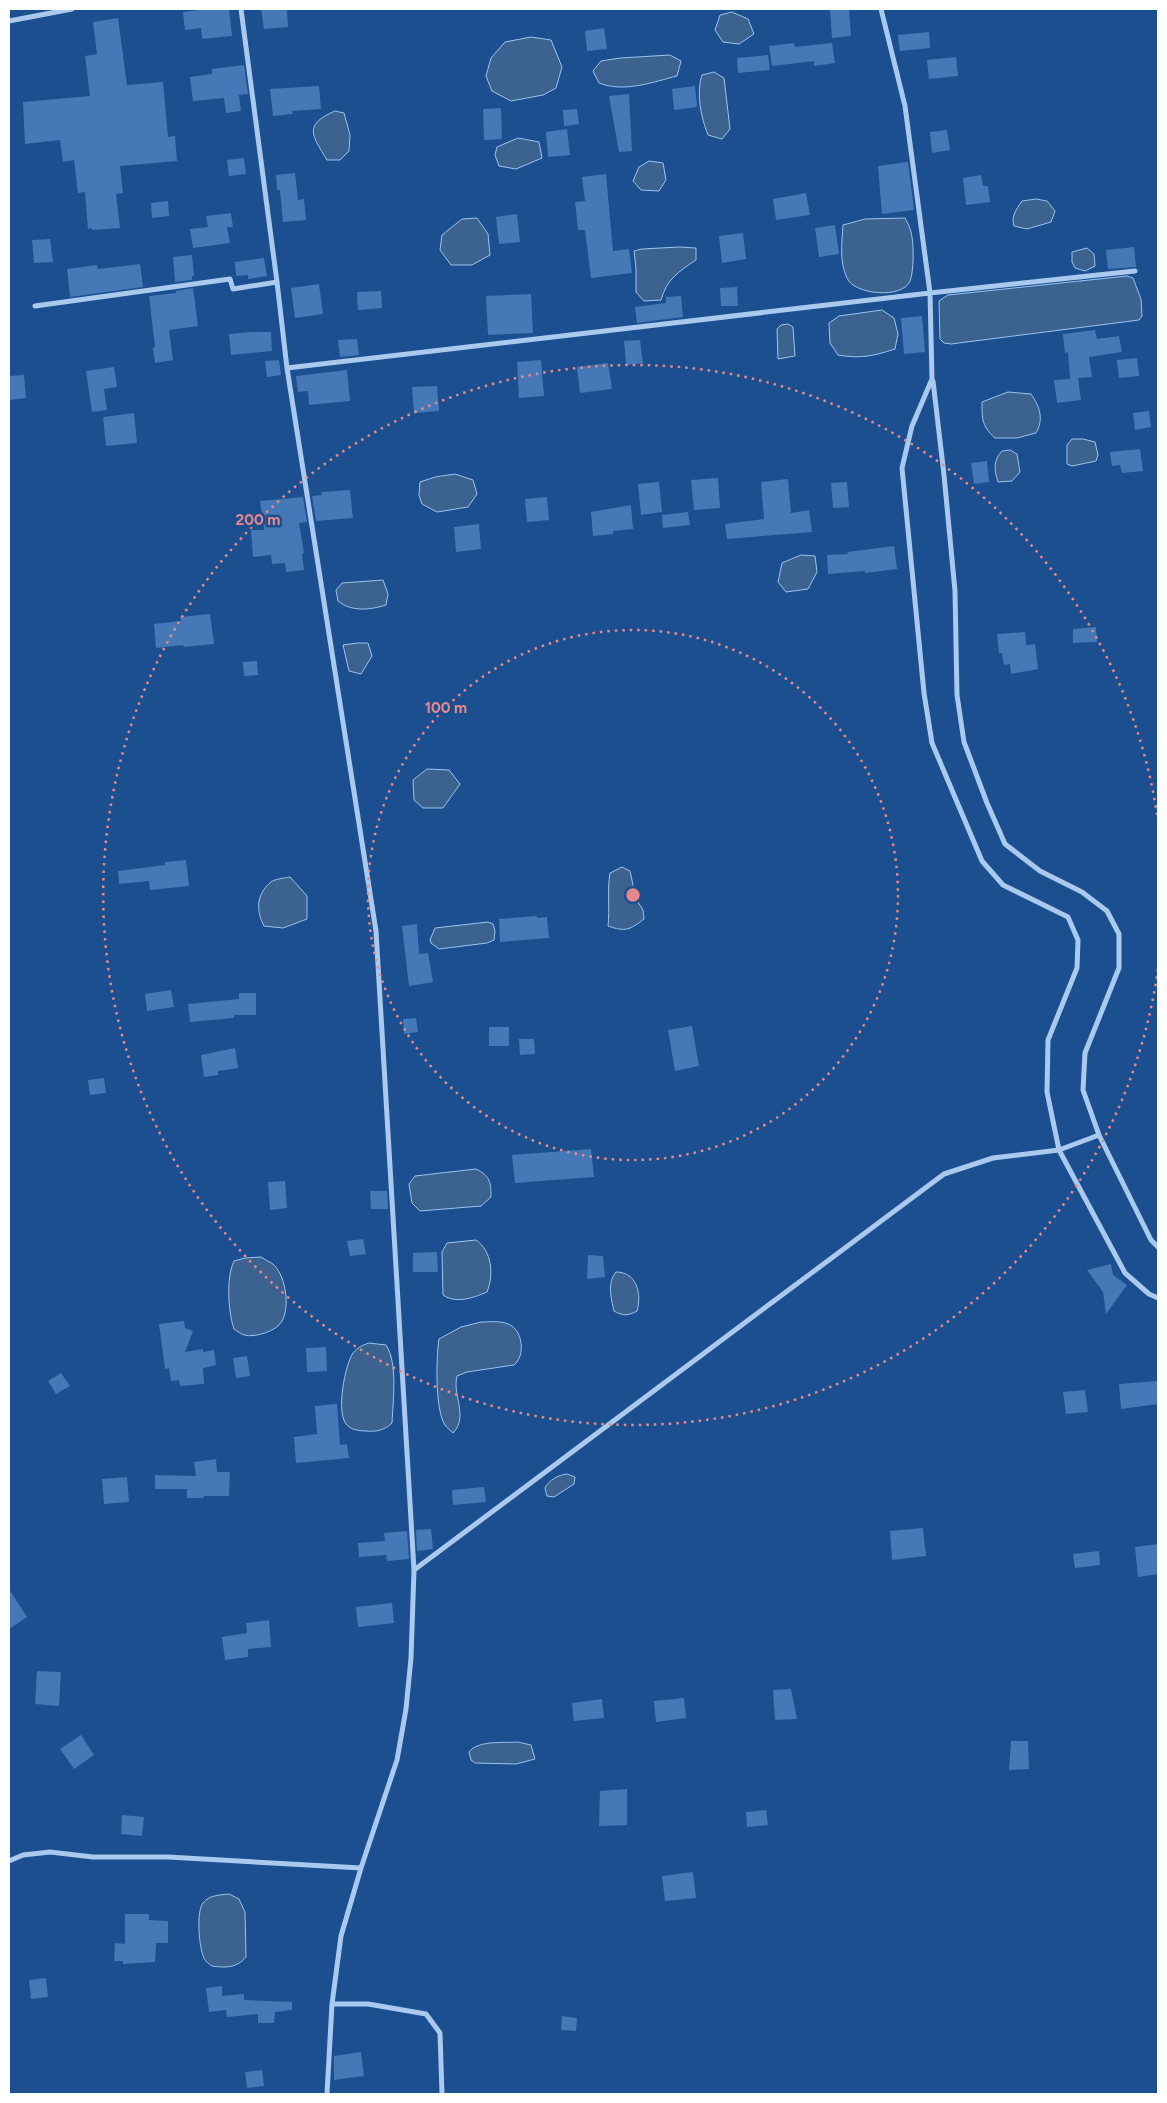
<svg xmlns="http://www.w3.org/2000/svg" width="1167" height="2103" viewBox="0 0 1167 2103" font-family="Figtree,sans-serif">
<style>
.water{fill:#3c6290;stroke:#9cc4f0}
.building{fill:#4478b7}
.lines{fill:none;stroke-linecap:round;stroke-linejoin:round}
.street{stroke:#a9c9ee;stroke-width:5}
.ring{fill:none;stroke:#e88989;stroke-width:2.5;stroke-dasharray:2.5 5}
.centre{fill:#e88989;stroke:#1b4f8f;stroke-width:2.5}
.ring-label{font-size:15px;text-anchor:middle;font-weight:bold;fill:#e88989;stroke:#1b4f8f;stroke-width:5;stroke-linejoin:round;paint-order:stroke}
</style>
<rect width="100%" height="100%" fill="#1b4f8f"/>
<path class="water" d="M732,12L748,19L754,34L739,44L723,42L715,30L720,15Z
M531,37L551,40L562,67L556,88L543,95L511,101L492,91L486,76L491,58L505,42Z
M670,55L681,61L677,76C653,82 624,93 599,83L593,71L601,61L620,58Z
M714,72L724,78L730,129L722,139L708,135C701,117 696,94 702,75Z
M335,111L344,113L350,135L349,151L340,160H327C312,135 303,125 335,111Z
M518,138L539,142L542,158L516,169L499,166L495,155L497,147Z
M649,161L663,163L666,180L659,191L641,190L633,181L639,167Z
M1036,199L1047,201L1055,211L1051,222L1027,229L1014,226C1011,216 1016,210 1022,201Z
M477,218L488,234L490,255L472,265H451L440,250L442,235L462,219Z
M905,218C907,222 910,227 911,232C914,242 914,272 910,281C903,299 854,295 847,278C839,261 842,243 843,225L865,219Z
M679,247L696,248V260C678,272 667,279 661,300L644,301L636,292V268L634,251L642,249Z
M1087,248L1094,254L1095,266L1085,271L1075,268L1072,262V252Z
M1127,276L1133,278L1141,299L1142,316L1139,320L951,344L944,343L940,339L939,301L948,295Z
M882,310L894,318L898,334L895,349C873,356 861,359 838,355L830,343L829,323L839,316Z
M788,324L793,327L795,356L778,359L777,329L781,325Z
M1008,392L1031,394C1040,407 1044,419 1036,433L1017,438H995C982,426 982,420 982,402Z
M1072,439H1083L1095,442L1098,455L1096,461L1072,466L1067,464V445Z
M1010,450L1017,454L1020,472L1012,481L998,482C994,469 993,461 1002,451Z
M455,474L473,480L477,494L468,507L437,512L422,504L419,495L420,482L435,477Z
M801,555L815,556L817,572L808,589L786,592L778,582L782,563Z
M383,580L388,594L386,605C370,610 351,612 338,601L336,590L342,583Z
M357,643H368L372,656L361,674L349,671L343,645Z
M427,769L449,770L460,784L443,808H423L414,800L413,780Z
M622,867L630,871L636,899L643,910L644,919C630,930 625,932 608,926C610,908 607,890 610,873Z
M290,877L307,896V919L283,928L264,926C256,911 256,894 271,882C275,879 284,878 290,877Z
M488,922L493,924L495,931L494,940L487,943L439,949L431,943L430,940L435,928Z
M476,1169C490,1176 491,1182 491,1197L481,1206L420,1211L412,1203L409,1184L415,1176Z
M476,1240C492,1251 494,1275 487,1292C473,1298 456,1304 443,1295L442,1252L447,1243Z
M261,1257C265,1260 271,1262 274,1265C286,1277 290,1307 282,1321C277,1331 255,1338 244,1335C241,1334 237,1331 234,1329C228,1311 226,1278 234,1261L245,1258Z
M616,1272C637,1272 642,1294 637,1311C628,1316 623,1316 614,1311C611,1298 607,1283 616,1272Z
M481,1322C491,1322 503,1320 512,1326C523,1334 525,1356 514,1365L467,1372L457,1376C452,1396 469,1416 453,1433C450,1430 447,1428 445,1425C435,1410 436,1358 439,1339L461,1327Z
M369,1343L386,1345C398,1363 393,1401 392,1423C385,1430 376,1432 367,1431C359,1431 351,1430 346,1424C336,1411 345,1365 353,1353C358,1347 363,1345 369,1343Z
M567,1474L575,1477L574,1484L554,1497L547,1496L545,1488C549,1480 558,1475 567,1474Z
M518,1742L531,1745L535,1759L516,1764L475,1763L471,1760L469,1752C478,1740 504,1743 518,1742Z
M229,1894L239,1899L245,1912L246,1957C237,1968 225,1968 212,1966C209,1964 205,1961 204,1958C199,1948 196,1912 203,1903C209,1895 220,1895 229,1894Z"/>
<path class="building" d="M199,9H229L232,36L202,39L201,28L185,30L183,12L199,10Z
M261,9H287L288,27L264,29Z
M830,9H849L851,36L832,38Z
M118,18L127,85L163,82L168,137L175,136L177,161L120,166L123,193L116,194L120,228L92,230V228L88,229L85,192L78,193L74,160L63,162L60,140L25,144L23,102L90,96L85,56L97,54L93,22Z
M604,28L607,49L587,51L585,31Z
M929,32L930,48L900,51L898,35Z
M794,43L795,47L832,43L835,63L814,66V61L772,66L769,46Z
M768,55L770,70L738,73L737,58Z
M956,57L958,76L929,79L927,60Z
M244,65L248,94L239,95L241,111L226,113L224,98L193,101L190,77L212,74V69Z
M319,86L321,109L292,111L293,114L273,116L270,89Z
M695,86L697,107L674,110L672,89Z
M629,94L632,151L619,152L609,96Z
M501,108L502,139L484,140L483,109Z
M577,109L579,124L564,126L563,110Z
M567,129L570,155L548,157L546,132Z
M947,130L950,150L932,153L930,132Z
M244,158L246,174L229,176L227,160Z
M908,162L914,210L882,214L878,166Z
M295,173L298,200L304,199L306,220L283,222L280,190H277L276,175Z
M606,174L613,251L629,249L632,273L591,278L585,230H578L575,202L585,201L582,177Z
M981,175L983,186H988L990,202L966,205L963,178Z
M806,193L810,215L776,220L773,199Z
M168,201L169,216L152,218L151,203Z
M231,213L233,227H227L230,243L193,248L190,229L208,227L206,216Z
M517,214L520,242L499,244L496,217Z
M835,225L839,254L819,257L815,228Z
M743,233L746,259L722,263L719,236Z
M50,239L53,262L34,263L32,240Z
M1134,247L1136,267L1108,269L1106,250Z
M192,255L194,276H192V280L175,282L173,257Z
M264,258L267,276L248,279V275L236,276L235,262Z
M140,264L143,287L70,297L67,269L97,265L98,269Z
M319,284L323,314L295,318L291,288Z
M737,287L738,306H721L720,288Z
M193,288L198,326L169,330L173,360L155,363L153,348L155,347L149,296L176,293V291Z
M381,291L382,308L358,310L357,292Z
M531,294L533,333L488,335L486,296Z
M681,296L683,317L637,323L635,307L666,303V297Z
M922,316L925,352L904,354L901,318Z
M1095,330L1097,339L1119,336L1122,352L1089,357L1092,377L1078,378L1081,400L1057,403L1054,380L1070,379L1068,352L1065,353L1063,334Z
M250,332H271L272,351L231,355L229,334Z
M357,339L359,355L340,357L338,340Z
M640,340L643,363L626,365L624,341Z
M1137,358L1139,376L1119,378L1117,360Z
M279,360L281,375L267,377L265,361Z
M541,360L544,396L519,398L517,362Z
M608,363L612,389L580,393L577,367Z
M114,367L117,387L104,389L107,410L92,412L86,371Z
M347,370L350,401L309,405L308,391L298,392L296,376Z
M24,375L26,398L9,400V376Z
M437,386L439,411L414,413L412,387Z
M1149,411L1151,427L1135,430L1133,413Z
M134,413L137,443L106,446L103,417Z
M1140,449L1143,471L1122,473L1120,465L1112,466L1110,452Z
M987,461L989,482L974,484L971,463Z
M718,478L720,508L694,510L691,480Z
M788,479L791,513L809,510L812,532L727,539L725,524L764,519L761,482Z
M659,482L662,512L641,515L638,484Z
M847,482L849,507L833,508L831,483Z
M350,490L353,518L316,521L312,496L322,495L321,492Z
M303,497L307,522L299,523L304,553L302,554L304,570L286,572L285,563L272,564L271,555L253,557L251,530H264L260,501Z
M547,497L549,520L527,522L525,499Z
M631,505L633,529L613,531V534L593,536L591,512Z
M688,512L690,525L663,528L662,515Z
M479,524L481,549L456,552L454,527Z
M894,546L897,569L865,573V571L828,574L827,555L848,554L847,552Z
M210,614L214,644L184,647L183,645L156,648L154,624L181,621L180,617Z
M1096,627L1097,642L1073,643V629Z
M1025,632L1026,645L1035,644L1038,669L1011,674L1010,664L1004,665L1002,653H999L997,634Z
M257,661L258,675L244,676L243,662Z
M186,860L189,886L150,890L149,881L119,884L118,871L165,865V862Z
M537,916V918L547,917L549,938L500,942L499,919Z
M417,924L419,954L428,953L433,982L409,986L402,926Z
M171,990L174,1007L147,1011L145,994Z
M239,993H256V1015H234V1018L190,1022L188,1004L239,999Z
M416,1018L418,1032L404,1034L403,1019Z
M692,1026L699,1066L675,1071L668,1030Z
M489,1027H509V1046H489Z
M519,1039H534L535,1054L520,1055Z
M235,1048L238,1068L218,1071V1075L204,1077L201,1055Z
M104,1078L106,1093L90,1095L88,1080Z
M591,1149L594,1177L515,1183L512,1155Z
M285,1181L287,1208L270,1210L268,1182Z
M370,1191H387L388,1209H371Z
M363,1239L366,1254L350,1256L347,1241Z
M437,1252L438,1272H413V1253Z
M588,1255L603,1256L605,1277L587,1279Z
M1111,1264L1113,1275L1127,1285L1106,1314L1103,1292L1087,1270Z
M184,1321L185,1328L193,1331L185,1352L203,1349V1352L214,1350L216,1365L203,1368L204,1384L180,1386L179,1380L171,1381L169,1368L165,1369L159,1324Z
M326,1347L327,1371L307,1372L306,1348Z
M247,1356L250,1376L236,1378L233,1358Z
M61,1373L70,1386L56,1394L48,1381Z
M1158,1381V1404L1121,1409L1119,1384Z
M1085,1390L1088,1412L1066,1414L1063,1392Z
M337,1404L340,1445L347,1444L349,1458L296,1463L294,1437L317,1434L315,1406Z
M216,1459L217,1472H230L229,1496H204L203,1498H187V1489H155V1475L196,1476L194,1462Z
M127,1477L129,1502L104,1504L102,1479Z
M484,1487L486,1502L453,1505L452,1490Z
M923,1528L926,1556L892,1560L890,1531Z
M431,1529L433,1549L417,1551L416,1530Z
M407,1531L409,1559L387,1561L386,1555L359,1557L358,1543L385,1541L384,1533Z
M1158,1544V1574L1138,1577L1135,1547Z
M1099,1551L1100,1565L1075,1568L1073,1554Z
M9,1589L27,1617L9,1629Z
M392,1603L394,1623L358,1627L356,1607Z
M269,1620L271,1647L248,1649V1657L225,1660L222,1637L247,1633L246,1623Z
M37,1671L61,1672L59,1706L35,1704Z
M791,1689L797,1719L775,1720L773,1690Z
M684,1698L686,1718L656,1722L654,1701Z
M602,1699L604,1718L574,1721L572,1703Z
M81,1735L94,1755L74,1769L60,1749Z
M1011,1741H1028L1029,1769L1009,1770Z
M627,1789V1825L599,1826L600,1791Z
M766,1810L768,1825L747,1827L746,1812Z
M122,1815L144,1817L142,1836L121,1834Z
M693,1872L696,1898L665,1901L662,1876Z
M125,1914H149V1920L168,1921V1943H156L155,1962L123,1964V1961H114L115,1943L125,1944Z
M46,1978L48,1997L31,1999L29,1980Z
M222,1986V1996L244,1994V2000L292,2002V2010L275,2012L274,2023H258V2014L227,2017L226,2010L209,2012L206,1988Z
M562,2016L577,2018L576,2031L561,2030Z
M361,2052L364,2076L334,2080V2056Z
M262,2070L264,2086L247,2088L245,2072Z"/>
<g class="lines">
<path class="street" d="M241,9L277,282L287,368L376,931L414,1570L411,1658L406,1709L397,1760L361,1868L341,1936L332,2004L327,2094
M881,9L905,106L930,293L932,379L912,426L902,468L924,693L932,743L982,861L1003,885L1068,917L1078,940L1077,968L1048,1040L1047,1092L1059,1150L1125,1273L1149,1294L1158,1298
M9,21L72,9
M35,306L230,279L233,289L277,282
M287,368L930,293L1135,271
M933,381L944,475L955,591L957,695L964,742L987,803L1005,844L1040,871L1082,892L1107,911L1119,934V968L1085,1053L1083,1090L1099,1135L1151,1240L1158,1247
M414,1570L944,1174L993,1158L1059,1150L1099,1135
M9,1861L23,1855L50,1852L93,1857H168L361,1868
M332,2004H368L426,2014L440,2033L442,2094"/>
</g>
<g class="ring">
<circle cx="633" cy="895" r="265"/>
<path d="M1158 969A530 530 0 1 1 1158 821"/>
</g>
<circle cx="633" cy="895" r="8" class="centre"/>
<g class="ring-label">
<text x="258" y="525">200 m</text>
<text x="446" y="713">100 m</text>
</g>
<rect width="1167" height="2103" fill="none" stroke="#ffffff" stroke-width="20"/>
</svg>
